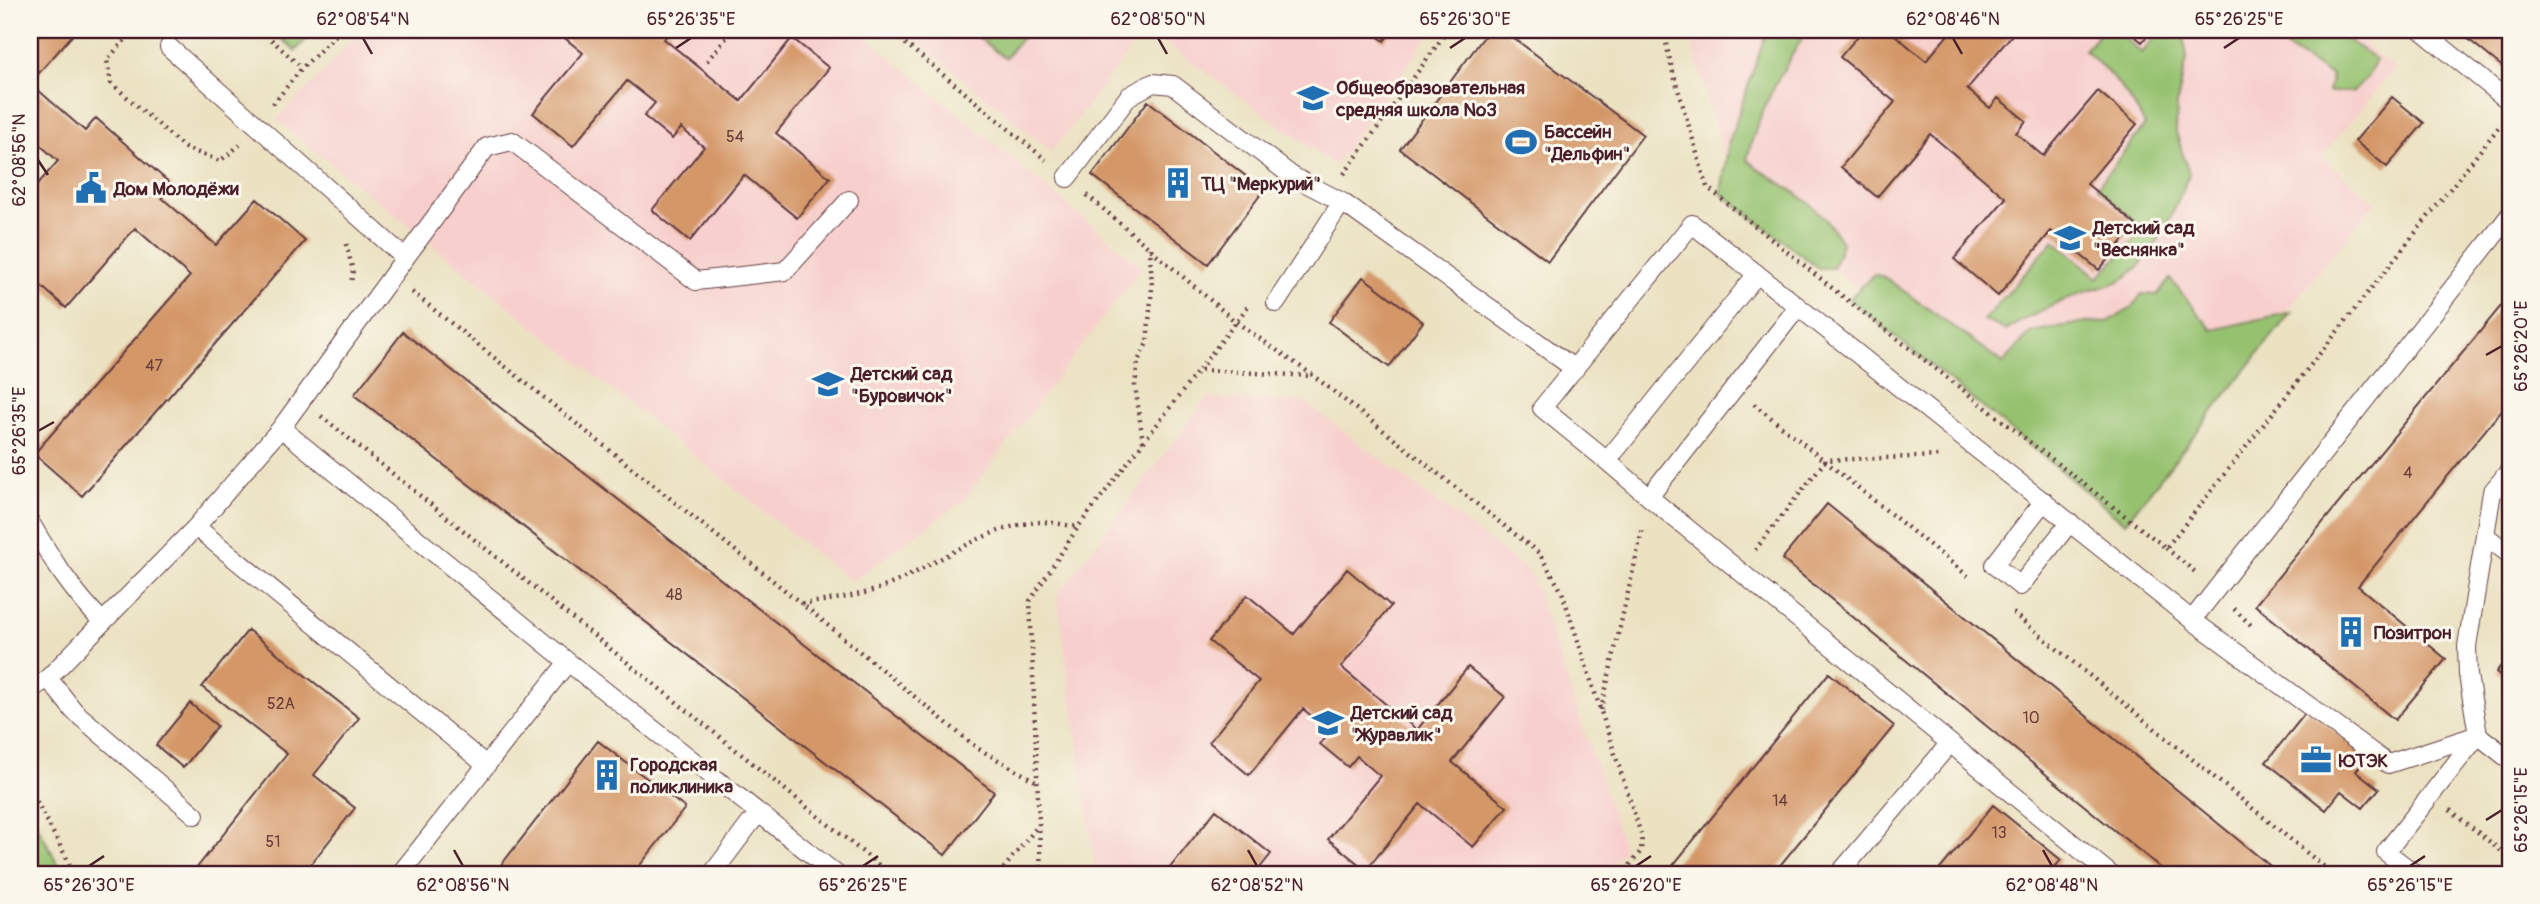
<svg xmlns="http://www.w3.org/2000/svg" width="2540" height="904" viewBox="0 0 2540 904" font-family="Pangolin,sans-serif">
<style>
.built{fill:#f7d0cd}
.green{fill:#96c26f;stroke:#70704d;stroke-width:2}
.building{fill:#d49768}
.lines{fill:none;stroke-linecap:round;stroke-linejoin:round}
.lane-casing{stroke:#623c42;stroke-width:20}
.path{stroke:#623c42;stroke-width:4.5;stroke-dasharray:2 5;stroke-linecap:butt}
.lane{stroke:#fff;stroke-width:18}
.ticks{fill:none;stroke:#4a1f2b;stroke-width:2.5}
.labels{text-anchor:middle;stroke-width:6;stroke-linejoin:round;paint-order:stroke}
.number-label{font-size:16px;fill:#6c3d3a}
.poi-label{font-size:19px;font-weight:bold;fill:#4a1f2b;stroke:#fbf7ec;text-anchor:start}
.neatline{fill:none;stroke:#4a1f2b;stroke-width:2.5}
.ticks-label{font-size:18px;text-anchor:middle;fill:#4a1f2b}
</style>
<rect width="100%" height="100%" fill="#fbf7ec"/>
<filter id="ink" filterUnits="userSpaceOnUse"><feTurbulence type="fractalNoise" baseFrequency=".0143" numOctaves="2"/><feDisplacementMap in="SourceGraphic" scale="14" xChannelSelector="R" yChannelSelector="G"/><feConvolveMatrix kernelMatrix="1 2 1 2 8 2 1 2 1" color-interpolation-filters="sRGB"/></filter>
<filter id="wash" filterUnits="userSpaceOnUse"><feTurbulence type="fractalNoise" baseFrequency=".00686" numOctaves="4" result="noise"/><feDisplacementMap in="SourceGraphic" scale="28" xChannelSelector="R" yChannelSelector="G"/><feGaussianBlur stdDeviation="1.57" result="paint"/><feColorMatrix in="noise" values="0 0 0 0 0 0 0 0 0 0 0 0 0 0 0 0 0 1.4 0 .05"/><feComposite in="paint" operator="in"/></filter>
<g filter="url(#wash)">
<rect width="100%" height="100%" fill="#ebe2c2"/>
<path class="built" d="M364,30H858L1142,267L963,501L851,582L277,120Z
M904,30H1145L1052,152Z
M1147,30H1433L1335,165Z
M1688,30H2347L2395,69L2321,157L2376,202L2128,505L1733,189Z
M1207,398L1305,402L1530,572L1625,850L1602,874H1096L1057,596Z"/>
<path class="green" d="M272,30H315L295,51Z
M969,30H1028L1005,58Z
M1767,30H1807C1782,71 1757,112 1747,160C1773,180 1805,195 1826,220C1832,227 1837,235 1842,243L1833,268H1818L1721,193L1729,142Z
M2103,30H2115L2142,53L2161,30H2183L2187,59L2177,102L2176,132L2189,174C2174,210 2160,250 2129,275C2115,286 2095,288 2079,294C2053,304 2029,317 2005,330L1984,320L2054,240L2098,278L2143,229L2097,187L2145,125C2131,95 2109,73 2085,50Z
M2255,30H2332L2376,59L2367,78L2353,92H2328L2332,75C2306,61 2282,43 2255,30Z
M1874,274L1887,279L2003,363L2031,332L2087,322L2106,323L2131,308L2142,294L2157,295L2170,279L2212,330L2291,312L2125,523L1849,299Z
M30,811L63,874H31L30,872Z"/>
<g id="blocks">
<path class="building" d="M30,30H77L30,83L85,131L96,118L173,186L162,198L216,245L257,199L305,241L82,496L34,454L190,276L135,228L66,308L30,276V193L58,161L30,136Z
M555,30H671L664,39L741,101L792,38L829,68L776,133L830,178L797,218L744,175L690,241L652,210L704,147L681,128L672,139L644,116L655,103L627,81L573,146L533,113L583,53Z
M1369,30H1393L1384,41Z
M1489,30H1503L1643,135L1548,261L1400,149Z
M1863,30H1889L1926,61L1952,30H2016L1967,89L1990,108L1998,98L2026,121L2016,133L2043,156L2098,91L2137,124L2087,184L2136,225L2099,270L2051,231L1998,296L1954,259L2006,198L1930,134L1877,197L1841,167L1895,102L1840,57Z
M2127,30H2152L2142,42Z
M2457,30H2510V73Z
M2392,97L2424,123L2387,167L2355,141Z
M1148,101L1264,190L1208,264L1092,175Z
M1363,277L1423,322L1389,367L1329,322Z
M2510,295V400L2358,586L2446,659L2395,720L2255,605Z
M403,332L994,792L945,855L354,395Z
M1827,504L2280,874H2168L1782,559Z
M1347,569L1391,606L1341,667L1417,730L1468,667L1505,697L1452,762L1507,807L1473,847L1420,804L1366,870L1328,839L1380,776L1357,756L1348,767L1320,744L1331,732L1303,709L1249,775L1209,742L1259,681L1209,641L1247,595L1294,634Z
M248,630L359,718L314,775L355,808L303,874H192L287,754L202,687Z
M2510,655V684L2496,672Z
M1829,673L1894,726L1773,874H1666Z
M190,703L217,726L183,768L156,745Z
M2308,710L2367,757L2356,771L2379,789L2363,808L2341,791L2326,810L2266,762Z
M598,741L685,808L633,874H494Z
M1993,805L2061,860L2049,874H1936Z
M1216,810L1271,854L1255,874H1165Z"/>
</g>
</g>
<g filter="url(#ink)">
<use href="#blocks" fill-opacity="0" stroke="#623c42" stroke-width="2"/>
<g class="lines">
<defs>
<path id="lane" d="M2421,30L2510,102
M169,47L405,258L281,428
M1067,178L1129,96L1153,83L1173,85L1292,176L1342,202
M405,258L487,147L512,141L696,281L785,271L849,200
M1276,303L1342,202L1575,369
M1798,307L1649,497L2110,874
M1607,461L1542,408L1692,224L1757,274
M2510,470L2492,492L2467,646L2468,675L2478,735L2510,760
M1649,497L1607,461L1757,274L2192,620L2388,764L2478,735
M2044,501L1994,565L2020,586L2070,522
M30,522C51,558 73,593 103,622
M196,527L486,765
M2486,536L2510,555
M2192,620L2510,215
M48,678L74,711L195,815
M30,690L48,678L196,527L281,428L568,662L836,874
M400,874L568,662
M712,874L758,813
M1839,874L1950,743
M2415,874L2386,852L2478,735"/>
</defs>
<use href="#lane" class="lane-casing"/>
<path class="path" d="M134,30L107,60L111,83L185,148L220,161L240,145
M261,30L302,68
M889,30L1046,160
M1663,30L1672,69L1707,187L1832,288L2166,548L2499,127
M707,61L733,30
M273,104L302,68L341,30
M1344,174L1448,30
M1087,195L1236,322L1314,376L1539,553L1562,592L1642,837L1641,851L1623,874
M346,244L353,271L351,283
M412,292L802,604L977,748L1039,783
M1201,370L1311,376
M1754,404L1968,576
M321,416L890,874
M1143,442L1135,385L1138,361L1147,343L1152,288L1150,248
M2166,548L2195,572
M1755,550L1826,460L1941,456
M802,604C828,600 856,597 881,588C932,569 984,525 1040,522C1052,522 1066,525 1078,527
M2234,609L2253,627
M2013,613L2333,874
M1601,710L1643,527
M30,789L75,874
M2450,810L2510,858
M999,874L1038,826
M1041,874L1030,601L1078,527L1249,305"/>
<use href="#lane" class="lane"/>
</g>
</g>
<path class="ticks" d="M363,38L372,54M1158,38L1167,54M1953,38L1962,54M676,48L691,38M1450,48L1465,38M2224,48L2239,38M38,160L48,175M2486,355L2502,346M38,431L54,422M2486,820L2502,810M454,850L463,866M1248,850L1257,866M2043,850L2052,866M89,866L104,856M863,866L878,856M1636,866L1651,856M2410,866L2425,856"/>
<defs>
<symbol id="school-bare" viewBox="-9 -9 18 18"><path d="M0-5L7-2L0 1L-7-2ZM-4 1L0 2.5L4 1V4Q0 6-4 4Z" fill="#1f6fb2" stroke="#fbf7ec" stroke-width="2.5" paint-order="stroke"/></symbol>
<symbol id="stadium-bare" viewBox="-9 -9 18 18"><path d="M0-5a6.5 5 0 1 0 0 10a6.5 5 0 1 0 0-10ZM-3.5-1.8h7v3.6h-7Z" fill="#1f6fb2" stroke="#fbf7ec" stroke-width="2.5" paint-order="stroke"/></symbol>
<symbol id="building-bare" viewBox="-9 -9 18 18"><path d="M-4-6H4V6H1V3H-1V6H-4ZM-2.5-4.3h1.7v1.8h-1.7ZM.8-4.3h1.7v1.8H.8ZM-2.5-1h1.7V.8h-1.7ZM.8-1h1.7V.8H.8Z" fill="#1f6fb2" stroke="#fbf7ec" stroke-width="2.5" paint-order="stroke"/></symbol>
<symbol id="civic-bare" viewBox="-9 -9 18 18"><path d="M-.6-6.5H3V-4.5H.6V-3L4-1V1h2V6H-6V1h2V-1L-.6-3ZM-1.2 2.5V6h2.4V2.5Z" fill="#1f6fb2" stroke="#fbf7ec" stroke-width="2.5" paint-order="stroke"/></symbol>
<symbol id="office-bare" viewBox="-9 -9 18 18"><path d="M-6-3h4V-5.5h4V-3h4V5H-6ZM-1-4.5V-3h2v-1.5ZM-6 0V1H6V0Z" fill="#1f6fb2" stroke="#fbf7ec" stroke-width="2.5" paint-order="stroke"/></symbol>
</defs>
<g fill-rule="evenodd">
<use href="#school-bare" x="1291" y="76" width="44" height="44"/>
<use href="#stadium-bare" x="1499" y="120" width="44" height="44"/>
<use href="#building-bare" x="1156" y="161" width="44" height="44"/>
<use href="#civic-bare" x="69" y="166" width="44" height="44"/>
<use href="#school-bare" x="2048" y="216" width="44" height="44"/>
<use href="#school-bare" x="806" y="362" width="44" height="44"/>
<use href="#building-bare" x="2329" y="610" width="44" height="44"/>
<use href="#school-bare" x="1306" y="701" width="44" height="44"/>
<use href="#office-bare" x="2294" y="738" width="44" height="44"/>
<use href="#building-bare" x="585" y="753" width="44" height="44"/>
</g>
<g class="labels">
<g class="number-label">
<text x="735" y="142">54</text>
<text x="154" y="371">47</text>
<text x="2408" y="478">4</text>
<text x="674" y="600">48</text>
<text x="281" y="709">52А</text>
<text x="2031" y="723">10</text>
<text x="1780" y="806">14</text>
<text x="1999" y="838">13</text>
<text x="273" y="847">51</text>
</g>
<g class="poi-label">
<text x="1336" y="94">Общеобразовательная<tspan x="1336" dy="22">средняя школа №3</tspan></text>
<text x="1544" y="138">Бассейн<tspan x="1544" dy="22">"Дельфин"</tspan></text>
<text x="1201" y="190">ТЦ "Меркурий"</text>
<text x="114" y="195">Дом Молодёжи</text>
<text x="2093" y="234">Детский сад<tspan x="2093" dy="22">"Веснянка"</tspan></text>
<text x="851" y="380">Детский сад<tspan x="851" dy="22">"Буровичок"</tspan></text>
<text x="2374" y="639">Позитрон</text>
<text x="1351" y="719">Детский сад<tspan x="1351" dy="22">"Журавлик"</tspan></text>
<text x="2339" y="767">ЮТЭК</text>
<text x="630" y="771">Городская<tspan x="630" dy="22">поликлиника</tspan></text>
</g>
</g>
<rect width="2540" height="904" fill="none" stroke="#fbf7ec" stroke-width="77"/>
<rect x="38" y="38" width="2464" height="828" class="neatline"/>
<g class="ticks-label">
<text x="363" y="25">62°08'54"N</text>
<text x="691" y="25">65°26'35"E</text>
<text x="1158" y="25">62°08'50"N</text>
<text x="1465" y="25">65°26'30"E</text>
<text x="1953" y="25">62°08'46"N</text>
<text x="2239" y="25">65°26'25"E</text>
<text transform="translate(19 160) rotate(-90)" y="6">62°08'56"N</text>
<text transform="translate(2521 346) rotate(-90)" y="6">65°26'20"E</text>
<text transform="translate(19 431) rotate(-90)" y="6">65°26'35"E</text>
<text transform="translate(2521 810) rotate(-90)" y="6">65°26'15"E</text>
<text x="89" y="891">65°26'30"E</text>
<text x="463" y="891">62°08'56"N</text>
<text x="863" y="891">65°26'25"E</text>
<text x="1257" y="891">62°08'52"N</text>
<text x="1636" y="891">65°26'20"E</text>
<text x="2052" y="891">62°08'48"N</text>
<text x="2410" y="891">65°26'15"E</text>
</g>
</svg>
